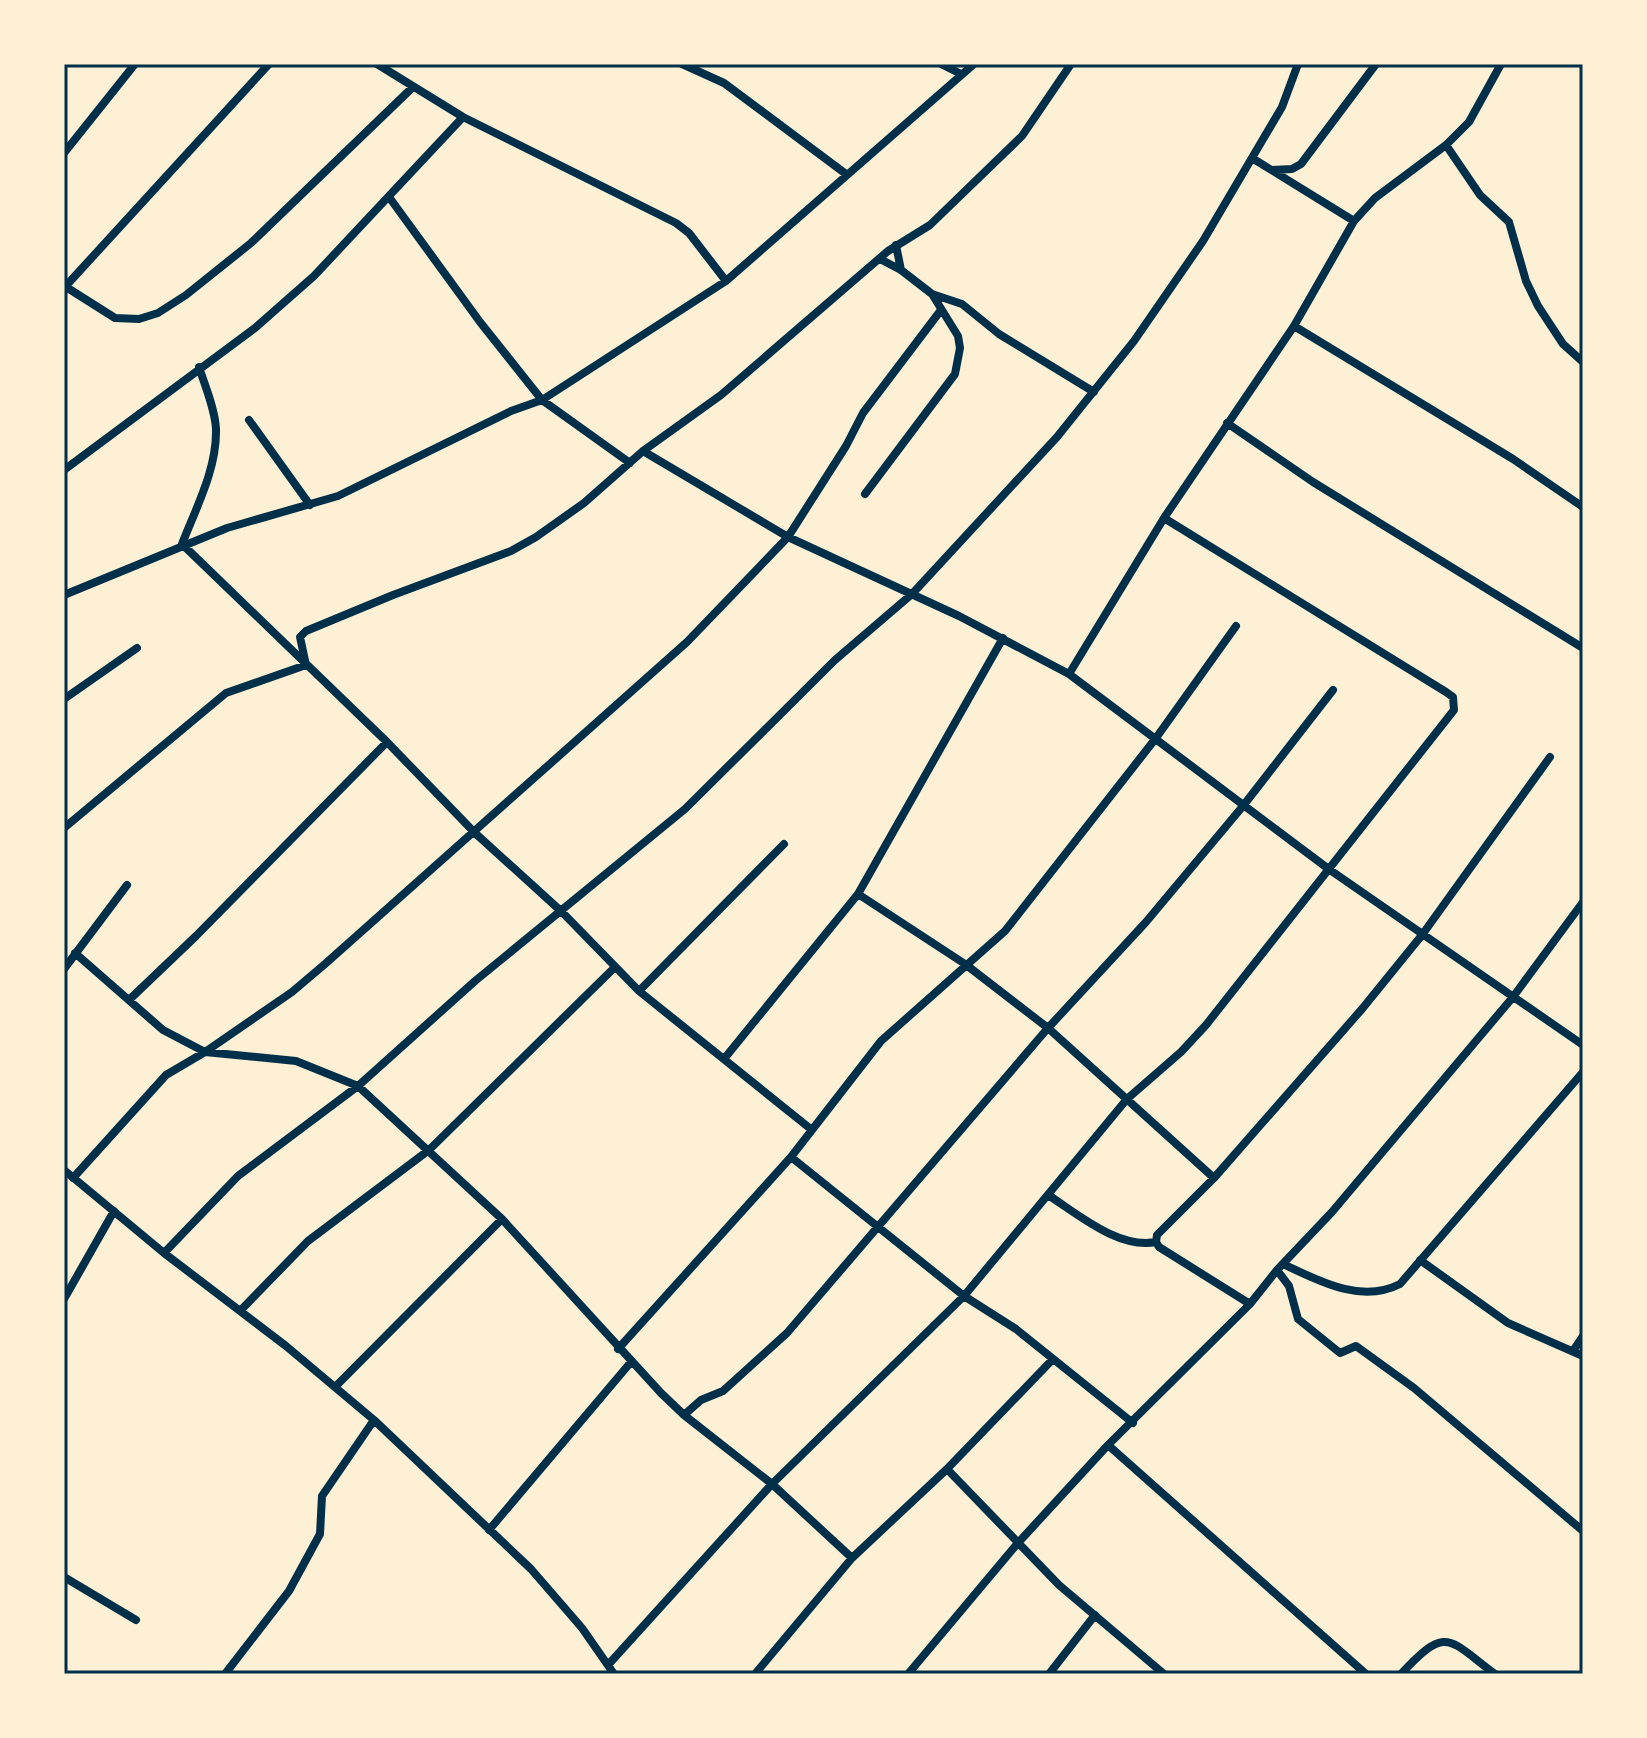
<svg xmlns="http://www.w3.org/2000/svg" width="1647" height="1738" viewBox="0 0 1647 1738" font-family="Georgia,serif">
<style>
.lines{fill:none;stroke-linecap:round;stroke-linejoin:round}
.minor{stroke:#003049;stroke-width:8}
.neatline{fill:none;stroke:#003049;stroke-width:3}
</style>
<rect width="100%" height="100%" fill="#fdf0d5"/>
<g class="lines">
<path class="minor" d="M377,64L463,117L676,223L689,233L726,281
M682,64L724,83L846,174
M941,64L961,74
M1446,145L1480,195L1509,222L1526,281L1538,306L1563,344L1583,362
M64,153L135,64
M1252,158L1354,221
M1272,170L1292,169L1301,164L1376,64
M389,197L480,322L542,400L630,463
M896,245L901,270
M880,259L901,270L932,294L962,304L999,334L1094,392
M66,287L115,318L139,319L158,313L186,295L251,243L413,87
M64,288L269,64
M1294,326L1513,459L1583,507
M199,367C205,386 215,409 216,429C217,469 196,508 182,544L387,742L475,833L562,912L639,991L812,1130
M249,420L310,505
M1227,423L1313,482L1583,648
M643,451L788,537L959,616L1069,674L1330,870L1583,1045
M64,470L255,328L314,276L463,117
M865,494L955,374L960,348L958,336L932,294
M64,595L227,528L338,496L511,411L542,400L726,281L974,64
M1069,674L1164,518L1294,326L1354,221L1375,198L1446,145L1469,122L1501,64
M64,699L137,648
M64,828L226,693L306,665L300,637L306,631L393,595L511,551L536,537L584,503L643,451L721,395L888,251L930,225L1022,136L1071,64
M858,894L965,964L1048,1028L1214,1178
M75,953L163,1030L205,1052L296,1061L358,1086L502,1219L661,1393L684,1415L772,1484L852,1558
M64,969L127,885
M639,991L784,844
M129,1000L196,936L387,742
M724,1059L858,894L1003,638
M791,1157L964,1296L1016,1329L1133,1423
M64,1170L164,1253L286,1346L374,1420L531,1569L582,1628L614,1674
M73,1178L166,1075L205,1052L292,992L325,964L687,642L788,537L846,446L863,413L941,310
M1048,1195C1078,1214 1118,1249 1156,1242
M1156,1242L1157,1235L1214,1178L1362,1009L1422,935L1550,757
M1156,1242L1159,1247L1250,1304
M164,1253L238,1176L358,1086L475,981L685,809L835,660L912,594L1057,437L1134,341L1203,241L1282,107L1298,64
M1420,1260L1508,1323L1583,1356
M1283,1264C1319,1281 1361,1304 1400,1284L1583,1072
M1277,1270L1289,1286L1298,1319L1340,1353L1356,1346L1414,1388L1583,1531
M64,1299L114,1211
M240,1311L308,1241L429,1150L614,968
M618,1349L791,1157L881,1041L1005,931L1156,738L1236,626
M1573,1351L1583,1336
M336,1386L502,1219
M684,1415L701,1400L723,1391L787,1333L1048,1028L1146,922L1243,806L1333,690
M1108,1445L1366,1674
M947,1469L1059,1585L1164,1674
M489,1530L631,1362
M64,1577L136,1620
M608,1665L772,1484L964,1296L1127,1099L1181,1052L1206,1025L1454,710L1453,697L1446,692L1164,518
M225,1674L289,1591L320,1534L322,1496L374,1420
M755,1674L852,1558L947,1469L1053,1359
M908,1674L1017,1544L1108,1445L1250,1304L1277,1270L1332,1212L1513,997L1583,902
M1049,1674L1095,1615
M1401,1674C1447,1625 1447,1638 1495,1674"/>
</g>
<rect width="1647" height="1738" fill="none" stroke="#fdf0d5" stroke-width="132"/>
<rect x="66" y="66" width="1515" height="1606" class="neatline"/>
</svg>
